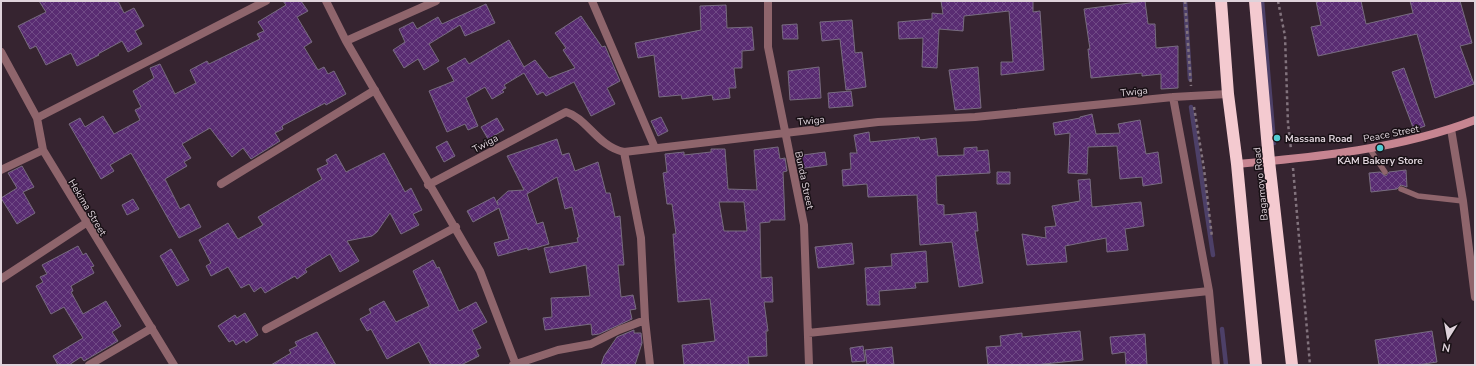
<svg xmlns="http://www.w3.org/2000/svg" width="1476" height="366" viewBox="0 0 1476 366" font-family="'Nunito Sans',sans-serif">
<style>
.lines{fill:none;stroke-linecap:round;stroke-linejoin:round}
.stream{stroke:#4d4068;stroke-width:4.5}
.building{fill:url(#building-cross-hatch);stroke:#786c80;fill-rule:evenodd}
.path{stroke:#82737d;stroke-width:2.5;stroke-dasharray:3 3;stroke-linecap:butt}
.lane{stroke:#8f656c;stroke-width:5.5}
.street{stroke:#8f656c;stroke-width:8}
.secondary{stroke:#c78591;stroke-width:8}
.highway{stroke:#f4cad0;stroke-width:12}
.poi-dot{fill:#51ccd3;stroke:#181015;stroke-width:1.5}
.labels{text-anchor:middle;stroke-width:3;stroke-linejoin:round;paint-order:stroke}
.street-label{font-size:10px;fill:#dfd3db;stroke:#181015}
.poi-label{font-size:10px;font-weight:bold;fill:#dfd3db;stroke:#181015;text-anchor:start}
</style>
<defs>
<pattern id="building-cross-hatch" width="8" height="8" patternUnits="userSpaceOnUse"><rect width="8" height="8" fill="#592c72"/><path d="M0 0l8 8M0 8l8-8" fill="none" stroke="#704a86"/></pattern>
</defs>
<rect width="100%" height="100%" fill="#362430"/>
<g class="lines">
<path class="stream" d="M1185,1L1190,79
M1262,1L1274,143
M1191,107L1213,255
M1222,329L1226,365"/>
</g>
<path class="building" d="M39,1H118L124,13L134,8L144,26L135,31L142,44L128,52L122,41L98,54L99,55L77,66L71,53L46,65L36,46L30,49L18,26L46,12Z
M283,1H301L308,11L297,17L312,42L304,47L318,70L324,67L328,74L334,71L346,94L326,105L325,103L282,126L283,129L275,133L280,141L251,159L243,148L232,157L210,128L182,144L191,158L184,162L187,166L165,179L180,209L189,204L201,227L179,238L131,153L110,165L114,171L101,179L69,124L80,118L85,127L103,116L114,134L140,120L135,110L141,107L133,91L154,78L150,68L160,64L175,94L196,83L190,70L207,61L209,64L260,39L257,34L264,31L258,22L286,5Z
M941,1H1033V12L1040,11L1044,70L1001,75V62H1013L1009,11L964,16L963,31L939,29L937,68L922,67L923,38L899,39L898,22L932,19V13L943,14Z
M1145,1L1148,24H1155L1156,48L1178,46V88L1161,89V74L1142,76V73L1091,78L1088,49H1090L1084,9Z
M1316,1H1361L1366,24L1413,13L1410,1H1460L1472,43L1460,46L1474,84L1435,98L1417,34L1318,56L1311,27L1321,25Z
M486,4L495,23L465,36L460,25L429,44L439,61L424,70L418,59L404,68L393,50L405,42L399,29L413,22L417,29L438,17L442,24Z
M726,5L727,28L752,27L754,50L742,51V68H734L736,88H729L730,98L713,100L712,95L682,99L681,95L659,97L654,55L638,58L635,43L701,30L700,6Z
M581,16L602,47L605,46L620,81L607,88L615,104L591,116L574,82L546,96L543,92L537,95L524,73L504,85L506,88L502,90L504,92L492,99L485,87L466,98L478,126L468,130L465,124L447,132L429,91L454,81L447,68L465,58L469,64L509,40L524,67L535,60L549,78L575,68L563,50L566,48L555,33Z
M852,20L855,53L862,52L866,87L846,90L840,39L822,41L820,22Z
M797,24L798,39H783L782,25Z
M819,67L821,98L790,100L788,71Z
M978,67L981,108L955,110L949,70Z
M1404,68L1425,126L1414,130L1392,72Z
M851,91L853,106L829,108L828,93Z
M1092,114L1096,134L1120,133L1118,124L1140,120L1146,154L1158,152L1162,183L1143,186L1142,177L1120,179L1117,146L1088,147L1087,174L1068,173L1070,133L1055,135L1053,123L1080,118V117Z
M661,117L668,131L658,136L651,121Z
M497,118L504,130L488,139L481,127Z
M869,132L870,142L919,137L920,140L936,138L938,156L964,155V148L977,147V151L988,150L990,173L936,176L937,204L944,205V215L976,212L978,231H975L983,283L959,287L952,242L920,245L917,195L868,197L867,184L843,186L842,170L851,169L850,153H857L854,135Z
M557,139L562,155L569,153L575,171L598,162L606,193H610L615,217L620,216L624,265H618L621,297L633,295L636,309L630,310L632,319L599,334L592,335L591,324L545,330L543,318L552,317L551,298L590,296L586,265L550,273L544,248L578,242L577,238L579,237L572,207L565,209L557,177L527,194L537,224L543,222L549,244L528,250L527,248L498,256L494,243L509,239L499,208L473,222L467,211L494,197L498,205L497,201L508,191L524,190L507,156Z
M447,141L455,156L444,162L436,147Z
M778,147L780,159L785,158L787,171L783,172L785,220H770V222L760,223L761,278L772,277L773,302H764L768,331H766L767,356L748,357L749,365H684L682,345L715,341L710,299L678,302L673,234H676L672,204H667L663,173L667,172L665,154L684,152V155L711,152V149H725L728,189L757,190L754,150ZM719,202H744L747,231H724Z
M825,152L827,165L798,169L796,156Z
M384,153L405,192L411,188L422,210L413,214L419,225L401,234L390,213L377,232L372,236L347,241L359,261L340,272L330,254L305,269L307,272L297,279L295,276L265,293L261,287L254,292L249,284L241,288L228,267L211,276L206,266L211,263L199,240L228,223L238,239L263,225L258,217L322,179L317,169L328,164L326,160L336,154L346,172Z
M22,166L34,187L23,192L35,213L17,224L1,198L17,188L8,173Z
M1406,170L1407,187L1401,185L1397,189L1371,192L1369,173L1380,172L1386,176L1389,172Z
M997,172H1010V184H997Z
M1090,179L1092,207L1141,202L1144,226L1125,229L1128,250L1107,252L1106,238L1065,246L1067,262L1027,265L1022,234L1046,238L1045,227L1056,226L1052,206L1080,201L1078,180Z
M133,199L139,209L127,215L122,205Z
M852,243L854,264L818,268L815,247Z
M78,246L83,255L86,253L94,266L91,267L94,273L71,286L73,291L71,292L83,314L106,301L121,326L112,332L118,341L84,361L81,357L69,365H58L53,356L83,338L64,307L51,314L36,286L43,282L40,277L47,274L42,265Z
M171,249L189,280L177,286L160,256Z
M926,251L928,282L915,283L916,288L879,291L880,305H867L865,268L892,266L891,254Z
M433,260L437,268L439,267L459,311L476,302L487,322L472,330L481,348L476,350L479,356L461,365H431L419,342L387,359L371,329L367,331L360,319L371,313L369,309L384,301L396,322L429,306L413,271Z
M245,313L258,335L246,343L244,340L236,345L233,340L229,342L218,326L235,315L237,318Z
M634,330V333H641L642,343L635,365H601L604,356L617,337Z
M1080,331L1083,360L1034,365H988L986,347L1001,346L1000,336L1022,333V337Z
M1432,331L1437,362L1417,365H1379L1375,340Z
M317,332L336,365H271L291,353L289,350L297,346L295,342Z
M1145,334L1147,365H1126L1125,352L1112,354L1110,337Z
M863,346L865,361L852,362L850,348Z
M892,347L894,365H867L865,350Z"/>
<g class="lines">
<path class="path" d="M1185,1L1191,86
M1278,1L1285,36L1288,124L1291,149
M1194,107L1204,169L1212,237
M1293,168L1310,365"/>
<path class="lane" d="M1369,148L1385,172
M1401,189L1418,196L1463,201"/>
<path class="street" d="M326,1L346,41L480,271L516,365
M592,1L655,148
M768,1V47L804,225L809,365
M346,41L436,1
M1,52L37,118L43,150L174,365
M1173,97L1209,291L1216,365
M37,118L266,1
M1451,129L1463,201L1475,297
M624,152L641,238L645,320L650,365
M1,170L43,150
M221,184L375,90
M428,185L566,112C587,118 597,146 624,152L878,122L975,117L1173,97L1228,94
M1,279L86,223
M266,329L456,227
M808,333L1209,291
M89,365L152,328
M513,365L558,350L591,344L619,330L645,320"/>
<path class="secondary" d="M1237,164C1317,157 1400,149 1475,120"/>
<path class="highway" d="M1221,1L1228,94L1237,164L1256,365
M1255,1L1269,161L1292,365"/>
</g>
<g class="poi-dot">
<circle cx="1277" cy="138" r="4"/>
<circle cx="1380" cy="148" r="4"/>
</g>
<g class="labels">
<g class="street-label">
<text transform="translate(1134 91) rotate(-6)" y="4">Twiga</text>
<text transform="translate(811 120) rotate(-6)" y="4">Twiga</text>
<text transform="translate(1391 133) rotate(-11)" y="4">Peace Street</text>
<text transform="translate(485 143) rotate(-28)" y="4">Twiga</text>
<text transform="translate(805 180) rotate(78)" y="4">Bunda Street</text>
<text transform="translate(1260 184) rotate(-96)" y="4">Bagamoyo Road</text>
<text transform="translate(88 207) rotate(59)" y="4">Hekima Street</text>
</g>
<g class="poi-label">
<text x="1285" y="142">Massana Road</text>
<text x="1380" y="164" text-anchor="middle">KAM Bakery Store</text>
</g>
</g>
<rect width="1476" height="366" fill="none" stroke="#dfd3db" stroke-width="4"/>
<g transform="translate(1448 338) rotate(191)" stroke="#181015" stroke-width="3" paint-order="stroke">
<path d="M0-3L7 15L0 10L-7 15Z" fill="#dfd3db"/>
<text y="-6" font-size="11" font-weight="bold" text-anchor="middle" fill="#dfd3db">N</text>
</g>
</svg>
